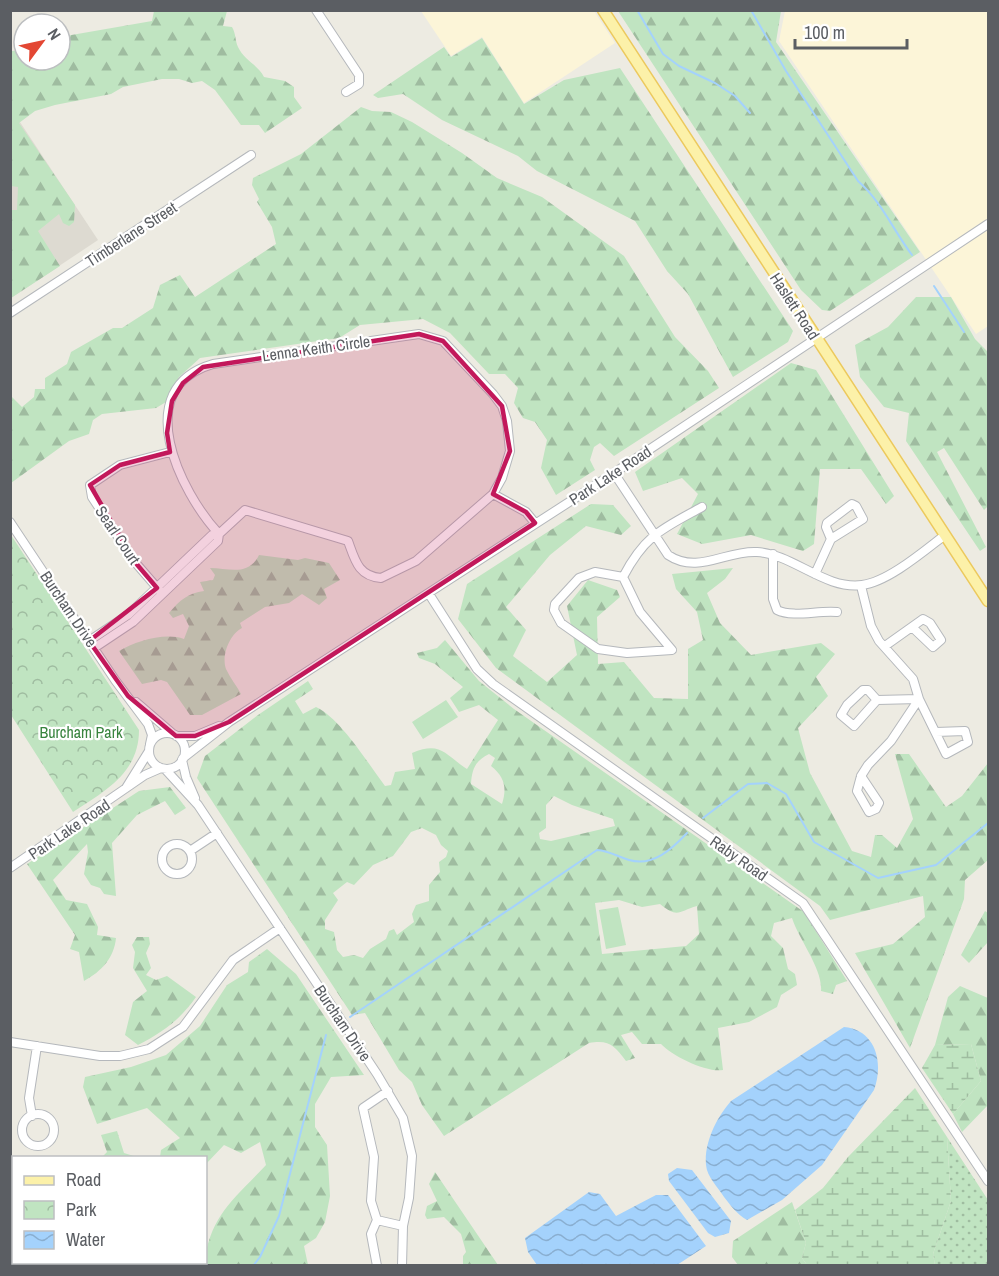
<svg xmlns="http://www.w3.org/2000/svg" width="999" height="1276" viewBox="0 0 999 1276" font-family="'Archivo Narrow',sans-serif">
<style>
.commercial{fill:#fcf5d8}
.education{fill:#dddad1}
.grass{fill:url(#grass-dots)}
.forest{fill:url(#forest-firs);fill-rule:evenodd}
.wetland{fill:url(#wetland-marsh)}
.park{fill:url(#park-crowns)}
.pitch{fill:#c0e4c1}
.water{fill:url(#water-waves)}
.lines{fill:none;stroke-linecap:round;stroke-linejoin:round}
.stream{stroke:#a4d2fc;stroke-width:2}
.minor-casing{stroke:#b5b8bc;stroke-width:10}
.major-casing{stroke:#ecc95d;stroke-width:13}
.minor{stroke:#fff;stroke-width:8}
.major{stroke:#fcf1a9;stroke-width:10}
.marked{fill:#c2185b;fill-opacity:0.2;stroke:#c2185b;stroke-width:4.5;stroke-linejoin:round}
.labels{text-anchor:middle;stroke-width:4.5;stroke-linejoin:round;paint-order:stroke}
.street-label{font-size:16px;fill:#5b5e63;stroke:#fff}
.park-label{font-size:16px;fill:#38843e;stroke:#fff}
</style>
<defs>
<pattern id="grass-dots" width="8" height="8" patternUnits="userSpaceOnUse" patternTransform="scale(1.5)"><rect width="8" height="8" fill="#c0e4c1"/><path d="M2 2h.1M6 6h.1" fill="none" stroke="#9fbca0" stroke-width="1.8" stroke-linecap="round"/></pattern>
<pattern id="forest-firs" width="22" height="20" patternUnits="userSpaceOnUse" patternTransform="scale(1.5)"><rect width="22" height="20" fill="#c0e4c1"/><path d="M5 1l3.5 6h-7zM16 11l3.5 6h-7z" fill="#9fbca0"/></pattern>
<pattern id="wetland-marsh" width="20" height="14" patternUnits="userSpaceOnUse" patternTransform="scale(1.5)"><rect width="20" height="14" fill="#c0e4c1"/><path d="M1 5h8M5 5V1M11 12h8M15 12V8" fill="none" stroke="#9fbca0"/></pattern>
<pattern id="park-crowns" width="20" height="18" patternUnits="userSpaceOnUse" patternTransform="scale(1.5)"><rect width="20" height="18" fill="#c0e4c1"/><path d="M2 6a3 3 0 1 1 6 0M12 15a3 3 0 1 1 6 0" fill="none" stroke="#9fbca0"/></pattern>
<pattern id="water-waves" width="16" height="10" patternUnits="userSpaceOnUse" patternTransform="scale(1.5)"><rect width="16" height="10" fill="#a4d2fc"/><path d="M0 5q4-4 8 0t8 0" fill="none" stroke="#89aed0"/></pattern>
</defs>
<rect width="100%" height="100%" fill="#edebe2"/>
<path class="commercial" d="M421,11H594L615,43L524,103L482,37L451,56Z
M785,11H988V326L976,334L779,41Z"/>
<path class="education" d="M10,107L98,240L11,298H10Z"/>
<path class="grass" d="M947,1137L988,1200V1265H935L933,1254L951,1201Z"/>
<path class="forest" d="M154,11H227L223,26L232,27C236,34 235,40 238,47C244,60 258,65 264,77L285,81L294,87V97L302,108L265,133L259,125H241L215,90L202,81L192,83L179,79H162L123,87L111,94L55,105L35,111L19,123L75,205L74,222L69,226L63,223L59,214L38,231L60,266L11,298V210H17L18,187L11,186V51L24,50V60H60V37L152,21Z
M618,11H781L776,42L920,252L830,311L822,310L801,290Z
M482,38L524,104L564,80L620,68L793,331L788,342L733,377L688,294L667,271L635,221L537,171L518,156L442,120L403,94L378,98L373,95L444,47L451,57Z
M361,107L372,111L391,112L412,122L462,153L497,178L542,197L624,256L675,337L708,371L719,388L614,456L600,443L594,447L590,460L595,470L556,495L541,468L547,440L535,422L523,418L514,403L518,388L505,374H489L450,333L423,319L360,325L339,338L200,358L179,377L166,402L156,408L102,414L93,420L89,434L69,441L11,483V396L22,407L34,397L35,389H45V378L67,364L71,352L113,328H122L153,308L160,285L180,275L195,297L276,244L272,227L257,202L259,199L252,185L253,178L301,154Z
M916,297H951L975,339L988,352V506L984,510L944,448L937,452L986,547L980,551L906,441L909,413L884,407L860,377L855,345L888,327Z
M791,363L816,370L894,496L886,504L861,469H820L814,544L803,551L751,535L702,544L677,534L698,494L682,478L643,491L635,472Z
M591,504L613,505L631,526L621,535L586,526L550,555L506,607L526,630L513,656L547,682L577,655L567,606L588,580L617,590L620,597L597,617L598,664L624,662L654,698L688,699V649L703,640L697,612L676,589L672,574L733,568L725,579L707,593L720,623L751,655L821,643L835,654L816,677L828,696L798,728L810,773L852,851L871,857L875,835H882L897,848L913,819L895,754H909L946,807L962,796L988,763V860L965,880L964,899L910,1048L855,953L893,944L925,917L923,896L830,920L820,906L496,668L458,619L467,584Z
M259,555L298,560L305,558L329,563L340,580L324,589L327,598L319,605L302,594L289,603L265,607L240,623L242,628C230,634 221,655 226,669C230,678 237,686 241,694L202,715H190L167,682L161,680L142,684L119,651C136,641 165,632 184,639L189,626L183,614L173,618L169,613C180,600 188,593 204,591L200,582L213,580L215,575L210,568C229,568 248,577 259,555Z
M445,640L479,681L514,709L804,912L847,981L836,985L833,994L821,991C823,969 799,940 792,918L774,923L771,936L783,948L788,969L795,974L797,985L781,995L777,1007L749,1022L718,1028L723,1070C707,1073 672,1056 661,1044H642L632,1032L621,1035L635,1058L626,1061C615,1046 609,1039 589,1043L444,1136L422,1105L412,1082L399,1070L365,1013L352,1015L197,778L205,756L258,715L308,681L313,689L295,701L303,714L316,707C341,719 367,762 385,786L391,785L395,772L415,769L412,753C441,741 444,754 467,769L498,720L479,705L459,712L450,698L463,687L435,664L419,658L417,653L437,648ZM489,754L495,758L491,766C505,777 507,788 502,804L471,784C472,769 475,761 489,754ZM554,796L572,805L613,819L615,826L551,841L540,839L539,833L546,828V805ZM422,828L436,835L441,845L448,851L446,857L439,862L440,872L429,885V901L416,905L412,914L414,922L397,935L394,929L389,931L386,939L370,949L363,958L354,955L343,957L337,950L334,932L325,929V920L338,900L333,893L347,882L354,885L373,865L393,856L411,832ZM619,900L642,907L660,904C678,919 679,911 697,906L699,934L686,946L602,954L595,903Z
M170,787L186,808L175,815L165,801L137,815L112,843L116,896L104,894L100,888L91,885L84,874L88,852L87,844L53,880L66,900L87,904L98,927L97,935L116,938C114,958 102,971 84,981L79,952L70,949L75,935L27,864L139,791Z
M985,911L988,913V942L969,963L961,955Z
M137,937H149L150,944L146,953L151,968L146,975L156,980L167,976L196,997C180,1020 163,1032 138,1045L125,1035L133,1002L147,991L133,968L135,952L132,945Z
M267,949L296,974L364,1075L331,1077L315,1104V1127L327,1145L330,1196L325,1222L316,1238L304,1246L308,1265H204C210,1216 231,1202 266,1165L260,1142L241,1153L224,1145L206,1164V1158L160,1157L161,1150L180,1138L147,1108L97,1124L83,1087L85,1077L131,1067L166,1055L200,1026L227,985L248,972L249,962Z
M960,986L988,998V1105L962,1132L953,1114L981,1081L971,1044L935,1045L948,997Z
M117,1131L124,1153L137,1157H102L107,1152L101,1135Z
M435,1172L498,1265H463V1256L466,1252L461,1234L444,1217L427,1219L425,1215L427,1206L437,1201L429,1184Z
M792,1202L806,1243L802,1258L807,1265H738L732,1257L733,1241Z"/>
<path class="wetland" d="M971,1044L981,1081L953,1114L922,1068L935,1045Z
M915,1088L947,1137L951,1201L933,1254L935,1265H807L802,1258L806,1243L795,1210L823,1188L848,1157Z"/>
<path class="park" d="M11,535L139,730C139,773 105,791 73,812L11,715Z"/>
<path class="pitch" d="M446,700L458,717L423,739L412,722Z
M618,907L626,945L606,949L599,910Z"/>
<path class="water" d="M844,1027C876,1030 884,1063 874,1090L822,1165L782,1200L747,1220C737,1214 731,1206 724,1197C718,1187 707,1177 706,1165C704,1142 717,1117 731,1101Z
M677,1168L692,1170L731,1221L729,1233L715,1237L708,1233L669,1181L668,1174Z
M589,1192L600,1194L616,1216L656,1195H668L706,1246L677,1265H537L528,1252L525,1238Z
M40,1262H173V1263L172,1266L38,1265Z"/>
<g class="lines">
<path class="stream" d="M637,10L663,54L679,66L715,83L735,96L750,113
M751,10L786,71L858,181C882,202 893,230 912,255
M934,286L964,332
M703,818L748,784L767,783L786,794L814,842L878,878L936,865L988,823
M350,1017L597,850C610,851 616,856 629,860C653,867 672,849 687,833
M253,1266L260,1257L279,1216L326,1035"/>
<defs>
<path id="minor" d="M316,10L359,75V84L346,92
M10,313L251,155
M419,334L443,341L493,394L502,406L507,421L510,451L502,478L493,494L416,561L381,578C358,576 355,560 348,541L245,510L219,534C180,492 129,388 213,364Z
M614,473L668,555C698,575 726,550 757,552C793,554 825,590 862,585C888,582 924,551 945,535
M493,494L526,512L535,523
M10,522L115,680L148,724L152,735L150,744
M773,554V599L777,610C793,618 818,610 837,612
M595,572L623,577L640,612L672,650L627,653L598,649L561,623L554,610L555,604L579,578Z
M815,574L831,539L863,519L856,506L852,504L827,523L826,527L831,539
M623,577C645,535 662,529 702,507
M861,586L871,626L879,641L913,679L919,699L946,754L968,742L965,731L936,732
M160,591L134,561L92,497L90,485L120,465L170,452
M429,594L477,669L493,684L803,903L988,1181
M89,641L128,615L212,535L219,534L218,541L133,622L94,648
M885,646L923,619L930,623L941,640L933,647L912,627
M877,700L854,726L841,715L847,705L863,690H868L877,700L919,699
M136,702L172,733
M149 751a18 18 0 1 1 36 0a18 18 0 1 1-36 0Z
M176,736H195L219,726
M183,758L229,722L614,473L988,224
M182,760L186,777L195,798
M165,769L198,805L377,1074L403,1118L412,1156L409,1198L403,1226L402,1266
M861,776L879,803L876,809L869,812L857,791L861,776L868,765L891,741L919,699
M126,788L149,751
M162 859a15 15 0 1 1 30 0a15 15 0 1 1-30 0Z
M190,851L217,833
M10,868L145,775L161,768
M10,1042L100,1056H120L149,1049L183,1027L233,960L280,928
M22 1130a16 16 0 1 1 32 0a16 16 0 1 1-32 0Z
M32,1116L29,1098L37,1046
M377,1220L403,1226
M377,1266L371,1234L377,1220L371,1201L374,1157L363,1108L388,1091"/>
<path id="major" d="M603,10L988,601"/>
</defs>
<use href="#minor" class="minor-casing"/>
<use href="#major" class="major-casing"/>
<use href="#minor" class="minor"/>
<use href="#major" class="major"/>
</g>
<path class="marked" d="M419,334L443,341L502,406L510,451L493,494L526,512L535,523L229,722L195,736H176L128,696L89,641L157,588L134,561L90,485L120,465L170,452L167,433L172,401L183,383L203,367Z"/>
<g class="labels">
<g class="street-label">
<text transform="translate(131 234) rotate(-33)" y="6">Timberlane Street</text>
<text transform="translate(795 306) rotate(57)" y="6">Haslett Road</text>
<text transform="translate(316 348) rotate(-8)" y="6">Lenna Keith Circle</text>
<text transform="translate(610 475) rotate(-33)" y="6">Park Lake Road</text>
<text transform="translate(118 535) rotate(56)" y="6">Searl Court</text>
<text transform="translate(69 609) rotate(56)" y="6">Burcham Drive</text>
<text transform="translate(69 829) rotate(-34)" y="6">Park Lake Road</text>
<text transform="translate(739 858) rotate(35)" y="6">Raby Road</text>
<text transform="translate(343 1023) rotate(56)" y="6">Burcham Drive</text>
</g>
<g class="park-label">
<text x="81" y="738">Burcham Park</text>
</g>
</g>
<rect width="999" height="1276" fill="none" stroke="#5b5e63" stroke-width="24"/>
<rect x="12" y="1156" width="195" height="108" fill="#ffffff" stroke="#bdbfc1" stroke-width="1.5"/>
<rect x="24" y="1176" width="30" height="9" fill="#fcf1a9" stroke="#bdbfc1" stroke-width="1.5"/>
<text x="66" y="1186" font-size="18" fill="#5b5e63">Road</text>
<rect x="24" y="1201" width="30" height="18" fill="url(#park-crowns)" stroke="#bdbfc1" stroke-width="1.5"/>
<text x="66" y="1216" font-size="18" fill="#5b5e63">Park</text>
<rect x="24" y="1231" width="30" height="18" fill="url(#water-waves)" stroke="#bdbfc1" stroke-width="1.5"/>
<text x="66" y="1246" font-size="18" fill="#5b5e63">Water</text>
<g transform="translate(42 42) rotate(57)"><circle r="28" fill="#ffffff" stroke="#bdbfc1" stroke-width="1.5"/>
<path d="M0-4.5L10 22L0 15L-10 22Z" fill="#e34733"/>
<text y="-9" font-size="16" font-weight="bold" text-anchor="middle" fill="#5b5e63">N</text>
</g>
<path d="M795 39v9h112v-9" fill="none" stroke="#5b5e63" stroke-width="3"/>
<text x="804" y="39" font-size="18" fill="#5b5e63" stroke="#ffffff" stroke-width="4.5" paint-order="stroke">100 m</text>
</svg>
